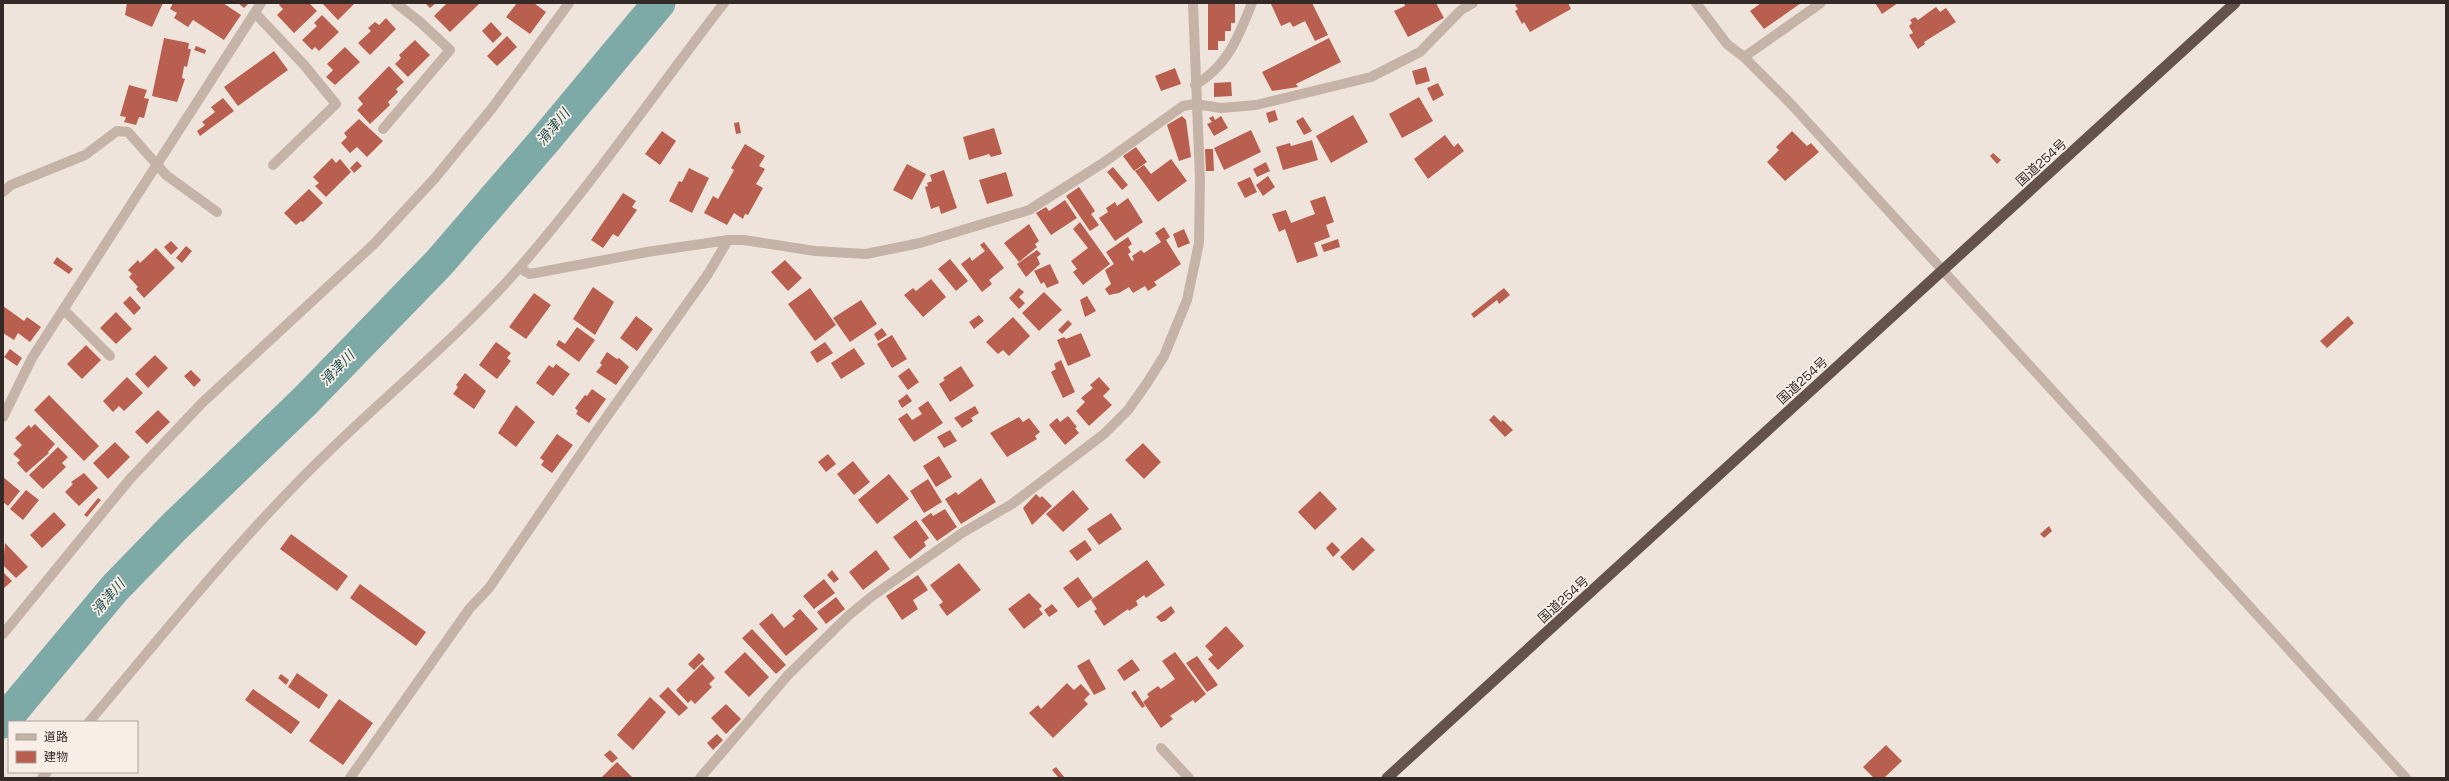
<svg xmlns="http://www.w3.org/2000/svg" width="2449" height="781" viewBox="0 0 2449 781" font-family="'Space Grotesk','Noto Sans JP',sans-serif">
<style>
.lines{fill:none;stroke-linecap:round;stroke-linejoin:round}
.river{stroke:#7da9a7;stroke-width:33}
.building{fill:#b95f4f}
.minor{stroke:#c5b3a8;stroke-width:10}
.trunk{stroke:#64524d;stroke-width:11}
.labels{text-anchor:middle;stroke-width:3.5;stroke-linejoin:round;paint-order:stroke}
.street-label{font-size:13px;fill:#332a28;stroke:#f7eee7}
.water-label{font-size:14px;font-style:italic;fill:#22504f;stroke:#f7eee7}
</style>
<rect width="100%" height="100%" fill="#efe4db"/>
<g class="lines">
<path class="river" d="M3,722L114,589L174,527L305,401L439,263L545,140L659,3"/>
</g>
<path class="building" d="M127,3H163L152,27L125,15Z
M173,3H223L241,15L224,40L193,20L188,27L174,18L177,13L170,9Z
M238,3H249L244,8Z
M281,3H309L317,11L294,33L277,15L283,9L279,5Z
M322,3H355L338,20Z
M425,3H436L430,8Z
M447,3H478L479,4L450,32L434,16Z
M517,3H534L546,12L530,34L506,17Z
M1208,3H1235V23H1231V31H1225V41H1218V50H1208Z
M1273,3H1312L1328,35L1315,41L1305,21L1293,27L1290,22L1281,26L1271,4Z
M1404,3H1436L1444,18L1408,37L1394,11L1405,6Z
M1519,3H1568L1571,9L1530,32L1524,22L1522,24L1515,11L1518,9L1515,5Z
M1761,3H1801L1764,29L1750,11Z
M1875,3H1898L1882,14Z
M1936,7L1940,12L1946,8L1956,22L1924,42L1925,44L1918,49L1909,35L1913,33L1909,26L1912,23L1910,20L1915,17L1918,20Z
M322,15L339,32L319,51L315,47L312,50L302,40L317,26L314,23Z
M386,18L396,29L370,55L358,43L371,31L368,28L375,22L379,25Z
M491,22L502,34L493,43L482,31Z
M507,36L517,47L497,66L487,56Z
M164,38L189,43L188,49H191L187,67L184,66L182,78L185,79L177,102L152,96Z
M1329,38L1341,62L1296,84L1298,87L1272,91L1262,72Z
M415,40L430,55L408,77L395,64L401,58L399,55Z
M196,46L206,50L205,54L194,50Z
M345,47L360,62L335,85L326,77L333,70L327,64Z
M274,51L288,70L238,106L224,87Z
M389,66L404,82L396,89L398,92L388,102L390,105L370,124L357,110L363,104L358,98Z
M1426,67L1430,81L1416,85L1412,71Z
M1175,68L1181,84L1161,91L1155,76Z
M1231,82L1232,96L1214,97V83Z
M1438,83L1444,95L1433,101L1427,88Z
M129,85L147,90L144,98L149,99L144,118L139,117L136,125L124,122L126,117L120,116Z
M1419,97L1433,121L1402,138L1389,114Z
M223,98L234,111L200,136L197,131L205,125L202,122L215,112L211,107Z
M1275,110L1278,120L1269,123L1266,113Z
M1353,115L1368,142L1331,163L1316,136Z
M1182,116L1186,120L1191,157L1179,161L1167,125Z
M1213,116L1215,120L1221,116L1228,128L1214,136L1207,124L1212,122L1209,118Z
M1303,117L1312,131L1304,135L1296,121Z
M359,119L383,141L367,157L357,147L350,153L341,143L347,137L344,133Z
M739,122L741,133L736,134L734,123Z
M994,128L1002,154L991,157L989,154L969,160L963,137Z
M1251,130L1261,152L1224,170L1214,148Z
M662,131L676,141L660,165L645,154Z
M1792,131L1807,146L1811,143L1819,152L1785,181L1767,162L1779,150L1776,147Z
M1445,135L1454,147L1458,143L1464,151L1428,179L1414,159Z
M1312,140L1318,160L1283,170L1276,147L1290,143L1291,146Z
M745,144L765,156L759,166L765,169L756,184L763,188L748,215L745,214L743,219L734,213L727,225L704,213L713,196L718,199L734,170L731,168Z
M1136,147L1147,162L1134,171L1123,156Z
M1205,149H1213L1214,171H1206Z
M1993,153L2001,160L1997,164L1990,156Z
M332,158L336,163L340,159L351,172L326,197L315,186L319,183L313,177Z
M1171,159L1187,181L1158,202L1135,171L1144,165L1151,174Z
M357,161L362,166L354,173L350,168Z
M1266,162L1270,171L1257,177L1253,169Z
M907,164L926,174L912,200L893,190Z
M1113,167L1128,185L1122,190L1107,172Z
M689,168L709,178L692,213L669,201L679,181L682,182Z
M944,170L957,208L941,214L939,206L931,209L925,187L928,186L927,183L932,181L930,175Z
M1006,172L1013,196L987,204L979,180Z
M1268,176L1275,187L1263,196L1256,185Z
M1250,177L1257,192L1245,198L1237,183Z
M1079,187L1095,211L1091,214L1099,225L1090,231L1066,196Z
M309,189L323,203L303,222L301,221L296,225L284,213Z
M623,193L636,201L632,207L637,210L618,237L613,234L603,248L591,240Z
M1325,196L1334,222L1326,225L1330,237L1314,243L1318,256L1297,263L1285,229L1279,232L1272,214L1286,210L1291,223L1315,214L1310,201Z
M1128,198L1143,222L1115,241L1099,218L1108,212L1106,208L1115,202L1117,206Z
M1065,200L1077,218L1051,235L1036,213L1046,207L1049,211Z
M1080,222L1110,264L1083,285L1073,272L1077,269L1071,261L1088,248L1073,229Z
M1029,224L1039,241L1035,244L1037,247L1019,262L1004,243Z
M1164,227L1170,237L1166,240L1181,264L1154,282L1157,285L1148,291L1145,286L1133,293L1129,287L1119,293L1109,295L1105,289L1111,284L1105,270L1114,264L1106,252L1128,237L1132,244L1128,247L1131,252L1128,254L1132,261L1134,260L1132,256L1141,250L1144,253L1161,242L1155,233Z
M1184,229L1190,243L1178,248L1173,234Z
M1338,239L1340,247L1324,252L1321,245Z
M171,241L178,248L171,255L164,247Z
M984,242L1004,268L989,280L992,284L982,292L961,264L970,257L972,261L985,251L980,245Z
M186,246L192,251L182,263L176,258Z
M156,248L175,268L144,298L136,289L138,287L129,277L132,274L128,270L138,260L140,263Z
M1037,250L1041,254L1037,257L1040,264L1026,277L1017,264Z
M57,257L73,269L69,274L53,263Z
M950,259L968,281L956,291L938,269Z
M785,260L802,278L788,291L771,272Z
M1050,264L1059,283L1047,288L1044,282L1041,284L1034,271Z
M931,279L946,297L923,317L904,295L913,288L916,291Z
M593,287L614,302L595,335L573,319Z
M810,288L836,325L815,341L788,304Z
M1019,288L1024,292L1019,297L1025,303L1019,309L1009,298Z
M1504,288L1510,295L1499,304L1497,300L1474,318L1471,314Z
M1044,292L1062,310L1039,331L1022,313Z
M534,293L551,305L526,339L509,327Z
M130,296L141,308L134,315L123,303Z
M1087,296L1096,311L1085,317L1080,300Z
M861,300L877,324L850,342L833,318Z
M3,306L24,321L27,317L41,327L30,342L18,333L14,340L3,333Z
M116,312L132,329L116,344L100,328Z
M979,315L984,321L974,329L969,322Z
M636,316L653,329L637,351L620,338Z
M2348,316L2354,323L2327,348L2320,341Z
M1013,317L1030,336L1009,356L1003,350L998,354L986,342Z
M1068,320L1072,324L1062,334L1058,330Z
M577,327L595,340L579,362L556,345L559,340L565,344Z
M882,328L887,335L878,341L874,334Z
M1081,333L1091,356L1068,366L1057,340L1064,337L1066,339Z
M892,335L907,359L892,368L877,344Z
M496,342L511,353L507,358L511,361L497,379L479,365Z
M825,342L833,353L817,363L810,352Z
M86,345L101,360L82,379L67,364Z
M854,348L865,364L841,379L831,363Z
M10,349L22,358L17,366L4,357Z
M607,352L617,359L619,358L629,367L616,385L596,372L602,365L600,363Z
M155,355L168,368L148,388L135,374Z
M1061,360L1075,392L1063,398L1051,372L1056,369L1054,364Z
M556,364L570,374L553,396L536,383L549,365L553,368Z
M961,366L974,386L950,402L939,384L945,380L943,378Z
M909,368L919,382L908,390L898,376Z
M191,370L201,380L194,387L184,376Z
M465,373L486,391L474,409L453,394L458,387L456,385Z
M127,377L143,393L124,411L119,406L113,412L103,401Z
M1099,377L1110,389L1103,396L1112,405L1089,426L1076,411L1085,402L1081,398L1093,388L1090,385Z
M592,389L606,399L589,423L576,414L578,411L575,408L585,395L587,396Z
M907,394L912,401L902,408L898,401Z
M49,395L99,446L84,461L34,410Z
M928,401L943,423L914,442L898,419L907,413L912,420L922,414L918,408Z
M516,405L535,422L516,447L498,433Z
M975,406L979,413L971,418L973,421L962,428L954,418Z
M158,410L170,422L147,444L135,432Z
M1494,415L1501,422L1503,420L1513,430L1505,437L1489,420Z
M1068,416L1077,427L1075,428L1079,433L1065,445L1049,425L1057,418L1060,422Z
M1019,417L1023,422L1029,418L1040,432L1035,436L1037,439L1007,457L990,433Z
M35,424L55,444L48,452L49,453L26,473L17,463L20,460L13,454L22,445L15,438L29,425L31,428Z
M950,430L957,441L944,448L937,437Z
M557,434L573,445L552,473L541,465L544,461L540,458Z
M115,442L130,457L108,479L93,463Z
M1143,443L1161,462L1144,479L1125,460Z
M58,447L68,457L62,463L66,467L43,489L29,475Z
M828,454L836,464L826,472L818,462Z
M939,456L952,477L936,487L923,466Z
M853,461L870,482L854,495L837,474Z
M84,473L98,488L79,506L65,492L73,484L71,482Z
M889,474L909,499L877,524L858,500Z
M3,477L20,491L8,506L3,502Z
M981,478L996,502L961,524L945,499L956,492L958,495Z
M928,479L942,502L924,513L910,491Z
M26,490L39,500L23,520L10,509Z
M1073,490L1089,509L1063,532L1046,514Z
M1320,491L1337,509L1315,530L1298,512Z
M1036,494L1040,498L1042,496L1052,506L1032,525L1023,508Z
M98,498L101,500L87,517L84,515Z
M945,509L957,527L937,541L921,520L931,513L933,516Z
M54,512L66,525L42,548L30,535Z
M1111,513L1122,529L1099,545L1087,529Z
M916,520L929,538L924,542L926,546L910,559L893,537Z
M2049,526L2052,531L2044,538L2040,534Z
M291,534L348,576L337,591L280,549Z
M1362,537L1375,550L1353,571L1340,557Z
M1085,540L1092,550L1077,561L1069,551Z
M1332,542L1340,550L1333,557L1326,548Z
M5,543L28,567L16,578L3,565Z
M876,550L890,569L863,590L849,572Z
M1147,560L1165,585L1146,598L1144,595L1136,601L1138,605L1129,611L1128,609L1104,626L1094,611L1097,609L1091,600Z
M959,563L981,590L947,616L939,605L943,602L930,585Z
M832,570L839,579L834,583L827,575Z
M3,572L12,581L3,589Z
M918,575L928,590L913,600L918,609L902,620L886,596Z
M1078,577L1093,598L1078,608L1063,588Z
M824,579L835,593L814,609L803,596Z
M360,584L426,632L416,646L350,598Z
M1029,593L1042,606L1039,609L1043,614L1024,629L1008,609Z
M836,597L845,609L826,624L817,612Z
M1052,604L1058,611L1049,617L1044,610Z
M1171,606L1175,612L1165,621L1161,622L1156,617Z
M800,609L818,629L786,656L759,624L772,613L784,628L795,619L792,616Z
M1226,626L1244,646L1218,670L1208,659L1213,655L1205,646Z
M752,629L786,665L776,674L742,638Z
M745,652L769,677L749,697L724,672Z
M1175,652L1206,694L1195,703L1193,700L1170,716L1173,719L1161,728L1143,702L1149,697L1147,694L1158,686L1161,689L1175,679L1162,661Z
M699,653L705,659L694,670L688,664Z
M1197,656L1218,685L1207,692L1186,663Z
M1089,659L1106,689L1094,695L1077,666Z
M1132,659L1140,670L1124,681L1117,670Z
M702,664L715,678L709,684L712,687L695,704L691,700L688,703L676,690Z
M297,673L328,695L319,709L288,687Z
M281,674L289,680L286,685L278,678Z
M1067,683L1074,690L1081,684L1090,694L1084,700L1088,704L1053,738L1029,713L1038,705L1041,709Z
M668,687L688,708L679,716L659,696Z
M253,689L300,722L291,734L245,700Z
M1135,690L1145,706L1142,708L1131,693Z
M650,697L666,712L633,750L617,735Z
M339,699L373,723L343,765L309,741Z
M726,704L741,719L726,734L711,718Z
M717,734L723,740L713,750L707,743Z
M1886,745L1902,761L1884,778H1874L1863,767Z
M610,750L618,758L612,763L604,755Z
M617,762L633,778H601Z
M1056,767L1065,778H1059L1052,770Z"/>
<g class="lines">
<path class="minor" d="M1696,3L1727,44L1744,57L1790,103L2406,778
M255,13L305,66L336,104L273,165
M1744,57L1821,3
M1195,85C1228,66 1238,37 1252,3
M383,129L450,50L420,22L396,3
M3,192L11,185L85,155L117,131L128,132L166,175L217,212
M519,268L530,274L647,252L728,240H744L815,251L866,254L920,243L1029,210L1103,163L1183,106L1195,104L1221,108L1256,105L1371,77L1420,52L1461,10L1473,3
M64,310L110,356
M3,417L32,358L261,3
M3,634L130,479L202,403L374,244L435,178L493,107L569,3
M89,722C165,632 238,540 322,458C388,393 460,336 520,267C593,183 656,91 724,3
M1161,748L1189,778
M42,778L47,772
M350,778L470,608L489,588L591,439L708,274L728,240
M700,778L788,675L848,616L871,597L962,533L1012,504L1104,434L1128,410L1147,383L1164,356L1187,300L1199,243L1200,179L1193,3"/>
<path class="trunk" d="M1387,778L2235,3"/>
</g>
<g class="labels">
<g class="street-label">
<text transform="translate(2041 162) rotate(-42)" y="5">国道254号</text>
<text transform="translate(1802 380) rotate(-42)" y="5">国道254号</text>
<text transform="translate(1563 599) rotate(-42)" y="5">国道254号</text>
</g>
<g class="water-label">
<text transform="translate(553 127) rotate(-50)" y="5">滑津川</text>
<text transform="translate(337 368) rotate(-46)" y="5">滑津川</text>
<text transform="translate(108 597) rotate(-49)" y="5">滑津川</text>
</g>
</g>
<rect width="2449" height="781" fill="none" stroke="#332a28" stroke-width="8"/>
<rect x="8" y="721" width="130" height="52" fill="#f7eee7" stroke="#a9a09b"/>
<rect x="16" y="734" width="20" height="6" fill="#c5b3a8" stroke="#a9a09b"/>
<text x="44" y="741" font-size="12" fill="#332a28">道路</text>
<rect x="16" y="751" width="20" height="12" fill="#b95f4f" stroke="#a9a09b"/>
<text x="44" y="761" font-size="12" fill="#332a28">建物</text>
</svg>
